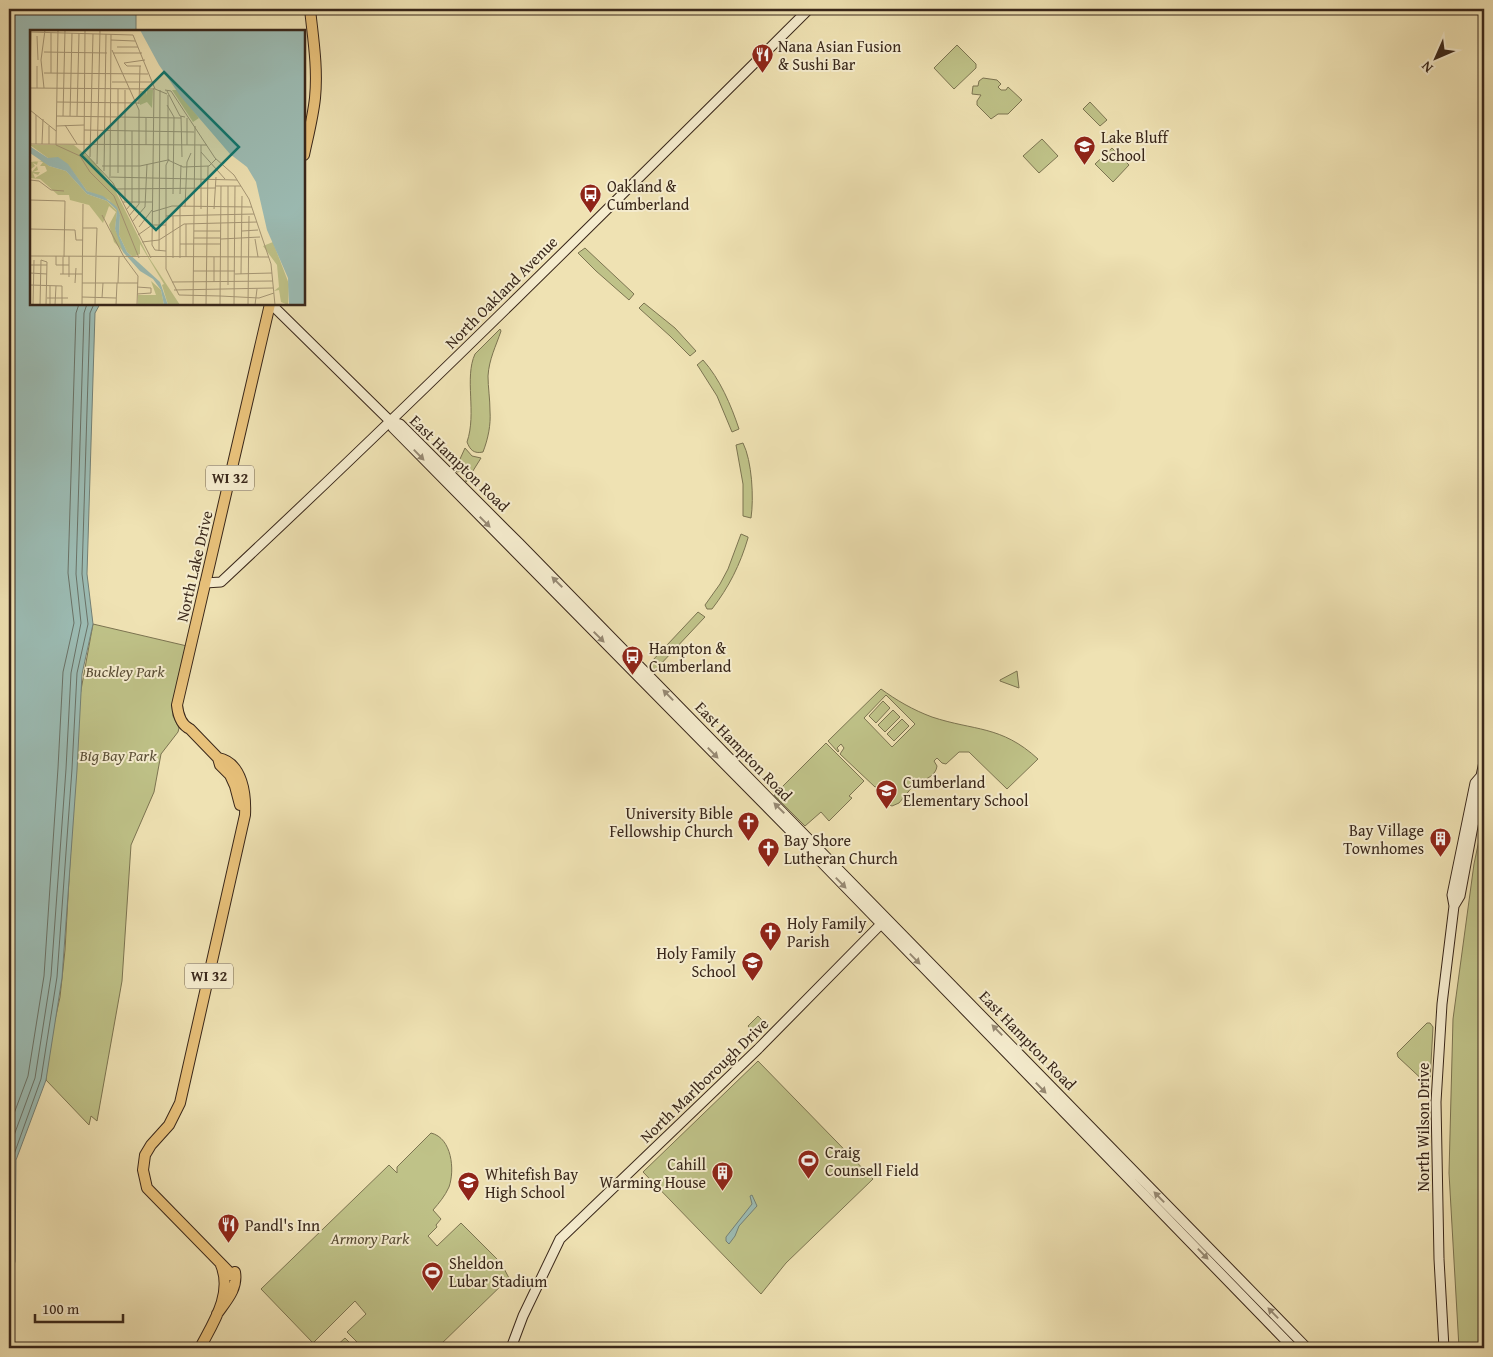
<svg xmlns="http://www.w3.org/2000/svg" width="1493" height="1357" viewBox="0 0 1493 1357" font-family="'Gentium Book Plus',serif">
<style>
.green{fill:#bfc288;stroke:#7c7451;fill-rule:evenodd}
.water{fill:#9cbcb4;stroke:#748076}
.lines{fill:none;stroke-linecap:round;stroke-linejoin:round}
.shore{stroke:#6a7267;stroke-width:1}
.secondary-casing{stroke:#39271a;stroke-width:11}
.primary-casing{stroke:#39271a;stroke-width:12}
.secondary{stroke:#f5ecce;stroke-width:9}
.primary{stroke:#e8c17a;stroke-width:10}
.oneway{fill:#978a74}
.labels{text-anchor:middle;stroke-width:4;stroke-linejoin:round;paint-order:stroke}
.shield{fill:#f5ecce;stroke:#716250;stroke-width:1}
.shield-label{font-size:15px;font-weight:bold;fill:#39271a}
.poi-label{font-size:16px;fill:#39271a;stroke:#f5ecce;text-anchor:start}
.street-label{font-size:16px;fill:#39271a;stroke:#f5ecce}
.park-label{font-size:16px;font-style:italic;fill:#5a4e36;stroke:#f5ecce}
.inset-road{fill:none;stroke:#a69776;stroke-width:1}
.view{fill:#0f766e;fill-opacity:0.15;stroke:#0f766e;stroke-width:2.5}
.inset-edge{fill:none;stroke:#39271a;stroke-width:2.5}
</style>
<rect width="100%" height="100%" fill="#efe2b3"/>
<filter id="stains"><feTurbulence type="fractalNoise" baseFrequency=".004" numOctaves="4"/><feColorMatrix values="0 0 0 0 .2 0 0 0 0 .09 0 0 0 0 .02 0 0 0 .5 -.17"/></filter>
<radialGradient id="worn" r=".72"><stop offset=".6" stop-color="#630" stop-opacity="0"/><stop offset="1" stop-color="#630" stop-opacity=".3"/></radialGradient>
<path class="green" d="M957,45L976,64V68L954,89L934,68Z
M983,78L997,80L1001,84L998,87L1001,90H1006L1008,87L1022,100L1008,114H998L991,119L977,105V101L981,95L972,94L973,86H978L979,81Z
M1090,102L1107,120L1100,126L1083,109Z
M1042,139L1058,156L1039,173L1023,156Z
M1112,148L1129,165L1113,182L1095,164Z
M585,248L633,293L634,294L629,300L596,271L578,253Z
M644,303L675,328L696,351L690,356L670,336L640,309L639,308Z
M500,329L501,331C496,346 489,359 488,376C488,387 490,399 490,411C491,425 488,439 483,452C474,454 470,450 467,442C477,413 464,378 475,354Z
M703,360C720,379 731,405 739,429L732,432L717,396L698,366L697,365Z
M743,443C752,461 754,498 751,518L743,516V484L736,445Z
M465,448L472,456L481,458L466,482L465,470L457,472L455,470Z
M741,534L748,537V538C740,565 729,587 712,609H707L705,605L720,584L728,569Z
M698,612L705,617L704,618L658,667L654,670L651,669L650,664L652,661Z
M93,624L187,646L172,705L173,716L179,728L178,732L161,754L154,792L131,845L122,981L97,1121L91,1116L89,1125L46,1080L48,1052L60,997L65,950L79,701Z
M1017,671L1019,688L1000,681V680Z
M881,689C896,700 913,710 932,717C974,731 1001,725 1038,759L1007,789L969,752H959L946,764L942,763L937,758L934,761L937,766C936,775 927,779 919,782L914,778L912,783L913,786L899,803L892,806L885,803L883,800L878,786L875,787L840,754L844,748L841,744L837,748L839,751L838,752L828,741ZM886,695L915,724L892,747L864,718Z
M883,701L890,708L876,723L869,716Z
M893,710L900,717L885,732L878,725Z
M902,719L909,726L894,741L887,734Z
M826,743L864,781L849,796L852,798L829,821L821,812L805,826L774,795Z
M1484,816V1348H1459L1449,1173L1453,1019L1474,864Z
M758,1016L767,1025L756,1035L748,1026Z
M1427,1023H1430L1433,1027L1430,1081L1427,1084L1398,1057L1397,1053Z
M758,1061L873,1179L786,1263L761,1294L643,1172Z
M431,1133C452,1138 455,1170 449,1187C445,1196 439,1203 433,1210L441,1219L436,1225L437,1227L428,1236L437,1246L461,1223L501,1263L509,1278L437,1348H363L347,1332L366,1314L355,1301L313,1343L261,1289L389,1165L397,1173V1167Z
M345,1338L352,1345L349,1348H334Z"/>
<path class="water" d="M9,9H136V31H31V304H100L95,313L87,574L93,624L82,674L77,770L62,978L46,1080L16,1160L15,1261L9,1292Z
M752,1195L757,1206L739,1226L735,1236L729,1244L726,1241V1237L752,1204L750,1196Z"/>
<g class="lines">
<path class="shore" d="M9,1127L28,1076L44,976L58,768L63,672L74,623L68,573L76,313L79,304
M9,1149L35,1078L51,976L66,769L71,673L81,623L76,574L84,313L87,304
M9,1268L10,1260L12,1160L41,1079L57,977L72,769L77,673L88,624L82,574L90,313L94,304"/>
<defs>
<path id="secondary" d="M271,304L390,421L393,428L820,861L1293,1348
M390,421L400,424L519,543L1307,1348
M205,583L221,582C421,395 615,202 809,9
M1454,906L1460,896L1474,821L1483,785L1481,776
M511,1348L523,1316L560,1239L758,1049L885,920
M1444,1348L1439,1259L1436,1102L1442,1004L1454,906L1452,895L1475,783L1481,776L1484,762"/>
<path id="primary" d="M304,155C308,136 313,117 315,98C318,68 313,38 310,9
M218,758C243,763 246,795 245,815L180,1103L169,1125L151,1145L145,1155L143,1170L147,1188L235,1278
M240,805L235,786L230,775L220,765L218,758L190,729C181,725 178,714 177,705L270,304
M217,1314C226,1301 238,1289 235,1272
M200,1348C213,1323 233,1294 221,1265"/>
</defs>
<use href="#secondary" class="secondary-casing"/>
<use href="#primary" class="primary-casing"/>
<use href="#secondary" class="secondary"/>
<use href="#primary" class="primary"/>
</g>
<defs><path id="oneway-solid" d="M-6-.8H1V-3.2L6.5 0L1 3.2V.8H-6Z" transform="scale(1.25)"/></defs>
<g class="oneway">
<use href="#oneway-solid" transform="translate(419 455) rotate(46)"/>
<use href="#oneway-solid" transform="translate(485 522) rotate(45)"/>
<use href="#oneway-solid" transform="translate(557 582) rotate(-135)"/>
<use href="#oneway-solid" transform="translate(599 637) rotate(45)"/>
<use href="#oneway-solid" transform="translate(668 695) rotate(-134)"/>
<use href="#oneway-solid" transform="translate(713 753) rotate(46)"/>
<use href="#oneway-solid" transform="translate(779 808) rotate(-135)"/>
<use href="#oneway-solid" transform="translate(841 883) rotate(46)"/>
<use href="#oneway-solid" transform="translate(915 959) rotate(46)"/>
<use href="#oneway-solid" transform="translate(997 1030) rotate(-134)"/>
<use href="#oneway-solid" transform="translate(1041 1088) rotate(46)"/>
<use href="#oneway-solid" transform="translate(1159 1197) rotate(-134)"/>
<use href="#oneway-solid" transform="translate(1203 1254) rotate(46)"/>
<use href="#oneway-solid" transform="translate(1273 1313) rotate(-134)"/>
</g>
<defs>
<symbol id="restaurant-pin" viewBox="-11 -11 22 30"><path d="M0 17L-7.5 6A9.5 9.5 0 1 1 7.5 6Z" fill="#8f2418" stroke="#f5ecce"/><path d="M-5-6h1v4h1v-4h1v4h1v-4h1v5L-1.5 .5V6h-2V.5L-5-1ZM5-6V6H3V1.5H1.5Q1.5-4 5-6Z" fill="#fff"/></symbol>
<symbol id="school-pin" viewBox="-11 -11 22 30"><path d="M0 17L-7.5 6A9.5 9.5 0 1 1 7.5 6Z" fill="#8f2418" stroke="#f5ecce"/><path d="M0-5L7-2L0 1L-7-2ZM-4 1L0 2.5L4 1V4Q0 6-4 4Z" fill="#fff"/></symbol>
<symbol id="bus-pin" viewBox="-11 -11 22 30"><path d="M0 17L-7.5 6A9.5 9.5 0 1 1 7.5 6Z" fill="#8f2418" stroke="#f5ecce"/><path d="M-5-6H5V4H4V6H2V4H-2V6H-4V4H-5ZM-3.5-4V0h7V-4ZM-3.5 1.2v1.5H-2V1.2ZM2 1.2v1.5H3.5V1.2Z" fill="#fff"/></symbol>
<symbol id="church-pin" viewBox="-11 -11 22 30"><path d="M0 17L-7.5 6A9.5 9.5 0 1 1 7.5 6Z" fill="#8f2418" stroke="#f5ecce"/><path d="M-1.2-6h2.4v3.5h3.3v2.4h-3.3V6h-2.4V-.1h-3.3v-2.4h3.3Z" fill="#fff"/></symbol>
<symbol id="building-pin" viewBox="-11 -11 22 30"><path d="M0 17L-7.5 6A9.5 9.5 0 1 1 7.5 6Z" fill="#8f2418" stroke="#f5ecce"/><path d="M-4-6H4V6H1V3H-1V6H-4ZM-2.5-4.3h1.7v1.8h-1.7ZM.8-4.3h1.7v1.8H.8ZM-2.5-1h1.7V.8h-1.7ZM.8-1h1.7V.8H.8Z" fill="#fff"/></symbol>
<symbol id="stadium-pin" viewBox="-11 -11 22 30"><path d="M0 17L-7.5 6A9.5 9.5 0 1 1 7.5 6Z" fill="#8f2418" stroke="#f5ecce"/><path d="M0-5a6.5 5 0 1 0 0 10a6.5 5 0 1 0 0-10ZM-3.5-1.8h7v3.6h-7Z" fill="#fff"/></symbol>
</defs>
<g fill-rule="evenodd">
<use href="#restaurant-pin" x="750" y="42" width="25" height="34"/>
<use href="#school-pin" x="1072" y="134" width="25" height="34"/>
<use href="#bus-pin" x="578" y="182" width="25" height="34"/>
<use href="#bus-pin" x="620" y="644" width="25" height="34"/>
<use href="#school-pin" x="874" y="778" width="25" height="34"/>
<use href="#church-pin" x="736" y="810" width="25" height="34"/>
<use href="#building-pin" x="1428" y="826" width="25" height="34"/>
<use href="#church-pin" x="756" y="836" width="25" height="34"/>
<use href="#church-pin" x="758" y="920" width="25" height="34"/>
<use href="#school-pin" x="740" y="950" width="25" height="34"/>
<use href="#stadium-pin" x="796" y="1148" width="25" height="34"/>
<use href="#building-pin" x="710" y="1160" width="25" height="34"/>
<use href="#school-pin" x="456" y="1170" width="25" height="34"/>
<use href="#restaurant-pin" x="216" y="1212" width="25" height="34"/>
<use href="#stadium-pin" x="420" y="1260" width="25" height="34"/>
</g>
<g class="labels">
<g class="shield">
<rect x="206" y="465.5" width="48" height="25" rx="4"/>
<rect x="185" y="963.5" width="48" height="25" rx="4"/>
</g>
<g class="shield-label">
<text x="230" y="483">WI 32</text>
<text x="209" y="981">WI 32</text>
</g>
<g class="poi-label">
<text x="778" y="52">Nana Asian Fusion<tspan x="778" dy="18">&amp; Sushi Bar</tspan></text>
<text x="1101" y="143">Lake Bluff<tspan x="1101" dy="18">School</tspan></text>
<text x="607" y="192">Oakland &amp;<tspan x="607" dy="18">Cumberland</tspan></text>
<text x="649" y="654">Hampton &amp;<tspan x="649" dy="18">Cumberland</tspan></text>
<text x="903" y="788">Cumberland<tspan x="903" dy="18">Elementary School</tspan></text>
<text x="733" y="819" text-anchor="end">University Bible<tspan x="733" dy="18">Fellowship Church</tspan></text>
<text x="1424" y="836" text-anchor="end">Bay Village<tspan x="1424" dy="18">Townhomes</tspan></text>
<text x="784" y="846">Bay Shore<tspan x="784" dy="18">Lutheran Church</tspan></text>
<text x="787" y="929">Holy Family<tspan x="787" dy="18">Parish</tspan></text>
<text x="736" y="959" text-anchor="end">Holy Family<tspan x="736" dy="18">School</tspan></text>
<text x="825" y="1158">Craig<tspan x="825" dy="18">Counsell Field</tspan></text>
<text x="706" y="1170" text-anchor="end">Cahill<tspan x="706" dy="18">Warming House</tspan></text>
<text x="485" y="1180">Whitefish Bay<tspan x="485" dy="18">High School</tspan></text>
<text x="245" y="1231">Pandl's Inn</text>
<text x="449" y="1269">Sheldon<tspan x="449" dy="18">Lubar Stadium</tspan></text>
</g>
<g class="street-label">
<text transform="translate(501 292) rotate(-45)" y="6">North Oakland Avenue</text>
<text transform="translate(460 463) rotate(44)" y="6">East Hampton Road</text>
<text transform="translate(194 566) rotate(-77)" y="6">North Lake Drive</text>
<text transform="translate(744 751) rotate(46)" y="6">East Hampton Road</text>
<text transform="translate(1028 1040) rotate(46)" y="6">East Hampton Road</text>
<text transform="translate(704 1080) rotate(-44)" y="6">North Marlborough Drive</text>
<text transform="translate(1423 1127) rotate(-90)" y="6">North Wilson Drive</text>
</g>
<g class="park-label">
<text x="125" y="677">Buckley Park</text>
<text x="118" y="761">Big Bay Park</text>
<text x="370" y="1244">Armory Park</text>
</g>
</g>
<g transform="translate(30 30)">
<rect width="275" height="275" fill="#efe2b3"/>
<path d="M117,60H123L122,78L117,72L110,75V61H116L117,65ZM142,60H147L169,88L163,92ZM0,115H44L64,132L84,158L118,226L150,275H138L132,255L134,254L110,214V224L103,227L97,222L89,205L90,185L79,170L57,161L38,135L31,130L18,128ZM10,128L19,136L36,141L57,164L77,171L87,181L85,199L98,226L84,212L79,195L86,182L79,176L73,193L59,175L40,170L39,165H28L10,149L0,148V132L11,131ZM8,131L13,132L10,136H15L17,141L5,148L3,143L8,145L10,142V137V142H3L8,140L7,136L2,142L1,139L5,136L3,133L7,135ZM243,212L259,254L258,275L251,272L249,260L244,261L249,257L247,235L233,216ZM121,251L131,260L134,275H108V265H126Z" fill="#bfc288" fill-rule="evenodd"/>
<path d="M110,0H275V275H259L258,248L237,200L226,152L217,137L200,124L151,67L129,35ZM1,117L18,128L28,127L38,134L57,161L73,166L87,177L90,185L89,205L97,222L130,252L138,275H134L131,260L123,249L110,241L93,222L85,199L87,180L77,171L57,164L36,141L19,136L0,123Z" fill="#9cbcb4"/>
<path class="inset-road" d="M28,0L26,115L50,126L60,142L84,166L109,228M55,0L54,122L83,153L121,228M0,2L103,5L125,59L137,64M7,6L8,30M81,10L105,11M87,17H108M82,20L109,80V174L99,186M14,22L77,23M83,23H112M111,36H97L94,33L115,30M14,43L118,44M21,43V2M0,52L1,0M82,52H123M0,58L124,59M7,58V36M14,58L11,30L15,0M124,58L122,215L125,220L136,221M95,60V171M135,60L141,61L158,87M137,61L150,86L155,87M138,65V130L153,137L179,136L186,129M27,72L109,73M109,74L110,36M137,75L144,87L143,164M0,80L26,101M26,86L151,88M33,86L35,0M40,86L42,3M47,86L49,3M151,86L152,127M158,87L185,128L204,145L219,169L241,234L245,275M35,95L47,114M26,96L54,95M54,100L164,102M0,114L177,115M6,114V85M12,114L13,89M19,114V96M116,115V87M157,115V88M171,122L195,149M60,127L63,4M139,129L136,135V239L149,265M67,134L70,0M72,136H110L138,130M74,141L76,4M88,143V59M80,146L81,4M79,147L207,150M0,150L9,151L21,160L34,161M186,156H211M86,159L186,158M150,164L151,135M0,170L35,171L34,227M93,172H123M155,177L157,132L161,123M171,179V115M184,179L186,147M96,180L102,173V101M122,182L142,176L222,177M72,185L94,227M136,186L224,184M102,192L115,177L117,134M109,197L122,180M53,198H67L66,226M0,199L45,200L46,210H53M164,201H191M212,201L228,200M108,205L122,195H136M164,208H191M191,209L230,207M225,209L228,227M112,212L129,210L154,194L227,192M150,214H191M129,221L130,60M0,226L239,227M26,226V235H39M94,227L108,246L107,275M156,227V194M143,228V186M150,228V177M0,235H17M163,241H205M0,243L17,244M30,244H52M33,244V227M205,244L242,243M211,244L212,166M39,247V226M142,252L243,251M184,252V227M45,253L46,238M52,253H108M88,253L89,227M0,255L32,256V275M198,255V156M144,260L243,258M107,264L121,263V258L107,257M149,265L190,266M190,266L229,268L244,263M52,267L86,268M17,268H38M72,268L73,253M3,275L4,230M10,275L11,230L17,232L16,275M20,275V256M25,275L26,256M52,275L53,174M65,275L66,227M86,275L87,253M163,275L165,96M176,275L178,136M190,275L191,156M204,275L205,156M218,275L219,186M225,275L227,259"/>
<path class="view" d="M134,42L209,117L126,200L51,125Z"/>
<rect width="275" height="275" class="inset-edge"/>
</g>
<rect width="1493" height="1357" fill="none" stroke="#efe2b3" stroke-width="30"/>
<rect x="10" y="10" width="1473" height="1337" fill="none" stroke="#39271a" stroke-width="2.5"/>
<rect x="15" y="15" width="1463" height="1327" fill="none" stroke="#39271a"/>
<g transform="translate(1436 58) rotate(225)" stroke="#f5ecce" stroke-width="4" paint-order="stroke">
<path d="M0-4L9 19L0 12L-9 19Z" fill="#39271a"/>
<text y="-8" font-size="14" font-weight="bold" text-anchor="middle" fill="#39271a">N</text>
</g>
<path d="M35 1314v8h88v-8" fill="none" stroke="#39271a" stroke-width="2.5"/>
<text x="42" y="1314" font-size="15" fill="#39271a" stroke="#f5ecce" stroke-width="4" paint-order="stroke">100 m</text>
<rect width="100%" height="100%" filter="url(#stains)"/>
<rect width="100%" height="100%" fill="url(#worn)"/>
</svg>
